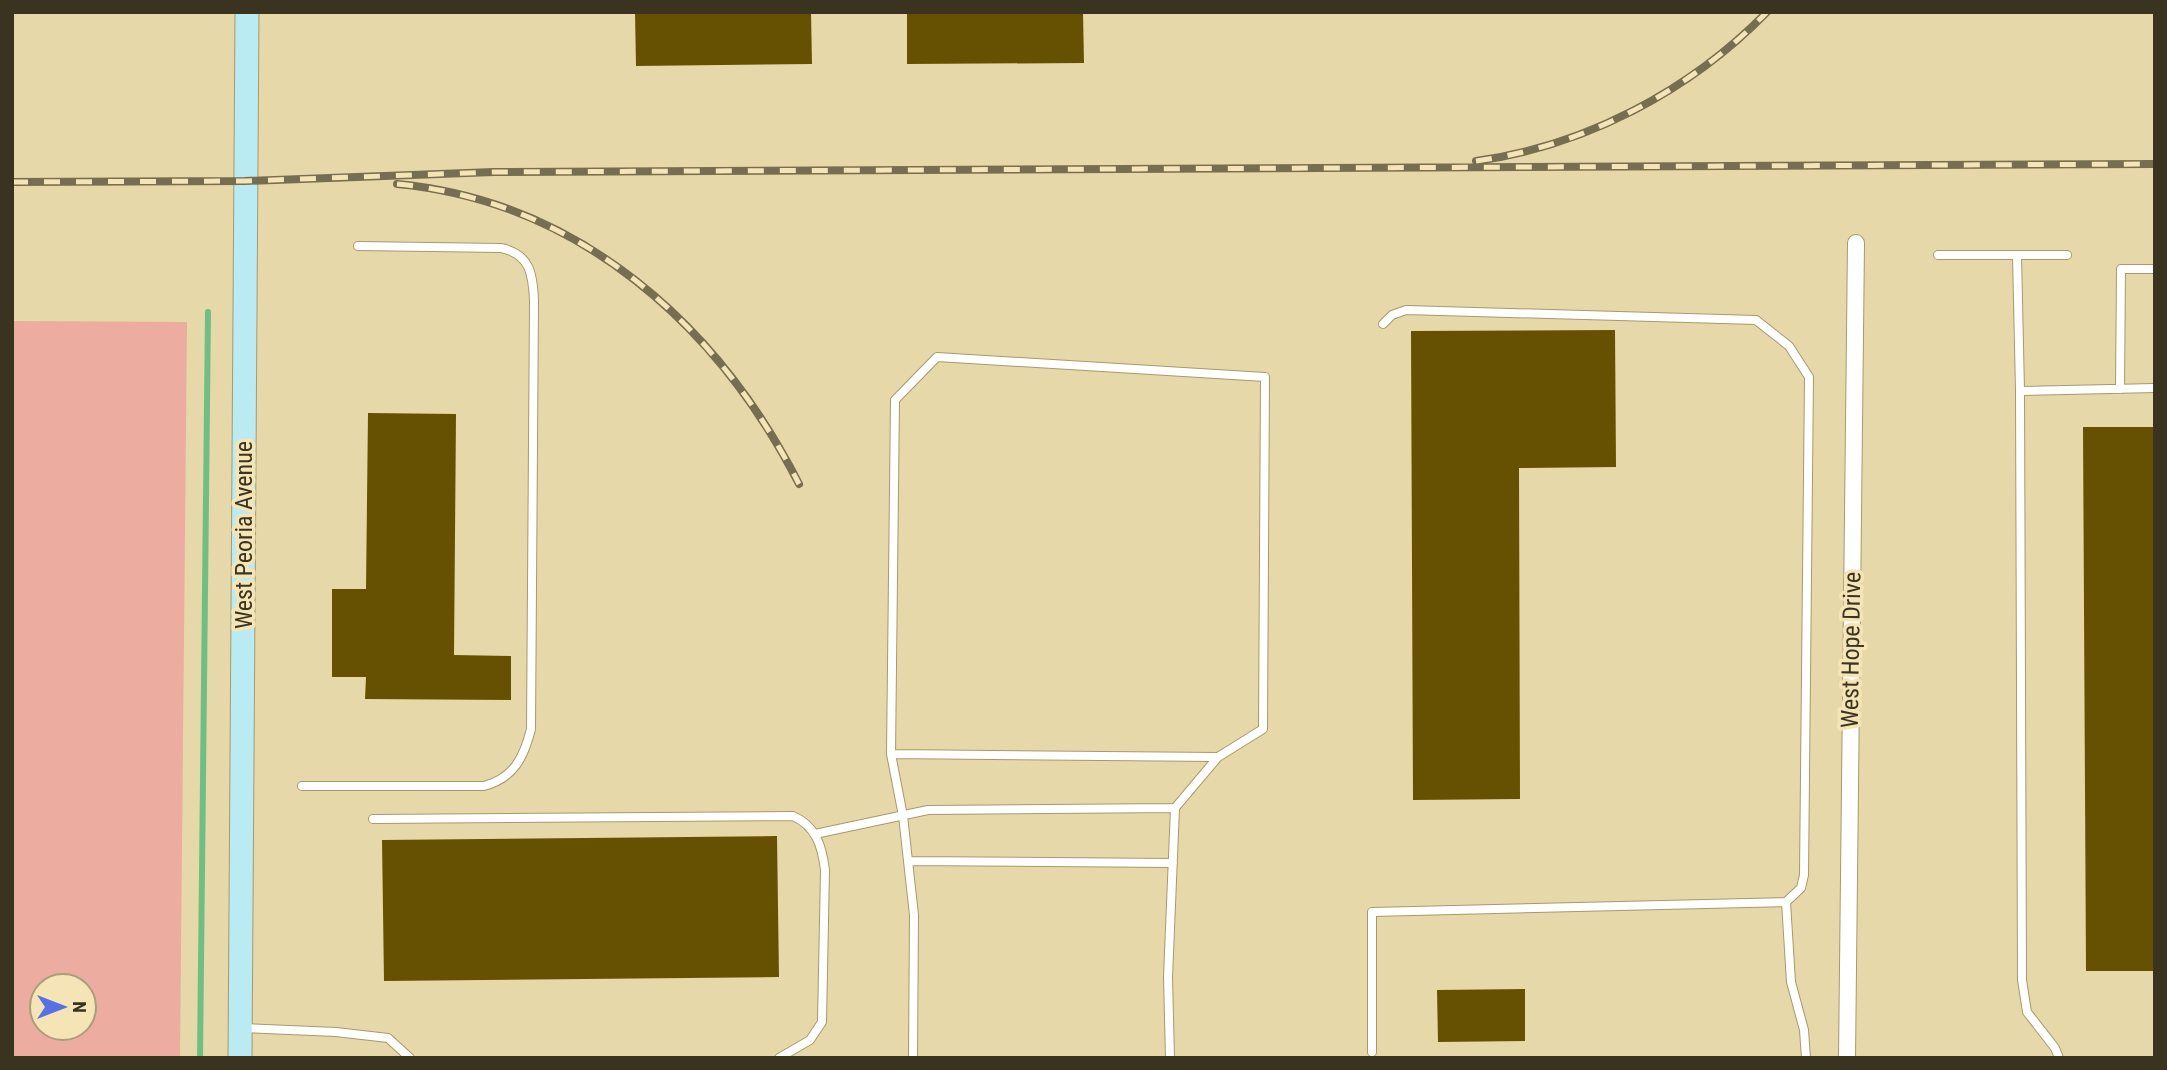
<svg xmlns="http://www.w3.org/2000/svg" width="2167" height="1070" viewBox="0 0 2167 1070" font-family="'Roboto Condensed',sans-serif">
<style>
.green{fill:#ecac9f;fill-rule:evenodd}
.lines{fill:none;stroke-linecap:round;stroke-linejoin:round}
.stream{stroke:#71be85;stroke-width:6}
.building{fill:#665103}
.lane-casing{stroke:#a8996c;stroke-width:10}
.street-casing{stroke:#a8996c;stroke-width:18}
.secondary-casing{stroke:#a8996c;stroke-width:25}
.lane{stroke:#fff;stroke-width:8}
.street{stroke:#fff;stroke-width:16}
.secondary{stroke:#baeaf2;stroke-width:23}
.rail-casing{stroke:#776e51;stroke-width:8}
.rail{stroke:#f5e5b6;stroke-width:5;stroke-dasharray:16;stroke-linecap:butt}
.labels{text-anchor:middle;stroke-width:7;stroke-linejoin:round;paint-order:stroke}
.street-label{font-size:24px;fill:#393320;stroke:#f5e5b6}
</style>
<rect width="100%" height="100%" fill="#e7d8a9"/>
<path class="green" d="M12,321L187,322L180,1058H12ZM42,986H84V1028H42Z"/>
<g class="lines">
<path class="stream" d="M200,1058L208,312"/>
</g>
<path class="building" d="M635,12H811L812,64L636,66Z
M907,12H1083L1084,63L907,64Z
M1615,330L1616,467L1519,468L1520,799L1413,800L1411,331Z
M368,413L456,414L454,655L511,656V700L365,699L366,677H332V589H366Z
M2083,427H2155V971H2086Z
M777,836L779,977L384,981L382,840Z
M1525,989V1041L1438,1042L1437,990Z"/>
<g class="lines">
<defs>
<path id="lane" d="M1938,255H2067
M2017,255L2020,391
M2120,389L2121,269H2155
M891,754L1218,757L1263,729L1265,377L937,357L895,400L891,754L903,816L914,915L913,1058
M302,786H484C514,778 524,757 531,729L534,301C533,274 530,254 501,248L358,246
M1175,808L1218,757
M373,819L793,816C816,826 822,846 825,870L822,1022L810,1040L779,1058
M815,834L928,810L1175,808L1168,977L1170,1058
M908,861L1173,863
M1786,902L1791,982L1804,1030L1806,1058
M244,1028L336,1032L388,1038L410,1058
M1372,1052V912L1786,902L1801,888L1804,875L1809,377L1789,346L1756,320L1406,310L1392,315L1383,324
M2059,1058L2055,1048L2027,1012L2022,980L2020,391L2155,388"/>
<path id="street" d="M1847,1058L1856,243"/>
<path id="secondary" d="M240,1058L247,12"/>
</defs>
<use href="#lane" class="lane-casing"/>
<use href="#street" class="street-casing"/>
<use href="#secondary" class="secondary-casing"/>
<use href="#lane" class="lane"/>
<use href="#street" class="street"/>
<use href="#secondary" class="secondary"/>
<defs>
<path id="rail" d="M1476,161C1585,146 1690,91 1767,12
M12,182L245,181L494,172L2155,164
M397,184C579,201 718,325 799,484"/>
</defs>
<use href="#rail" class="rail-casing"/>
<use href="#rail" class="rail"/>
</g>
<g class="labels">
<g class="street-label">
<text transform="translate(244 535) rotate(-90)" y="8">West Peoria Avenue</text>
<text transform="translate(1851 650) rotate(-89)" y="8">West Hope Drive</text>
</g>
</g>
<rect width="2167" height="1070" fill="none" stroke="#393320" stroke-width="28"/>
<g transform="translate(63 1007) rotate(90)"><circle r="33" fill="#f5e5b6" stroke="#aa9e7a" stroke-width="2"/>
<path d="M0-5L12 26L0 18L-12 26Z" fill="#586fe5"/>
<text y="-10" font-size="19" font-weight="bold" text-anchor="middle" fill="#393320">N</text>
</g>
</svg>
